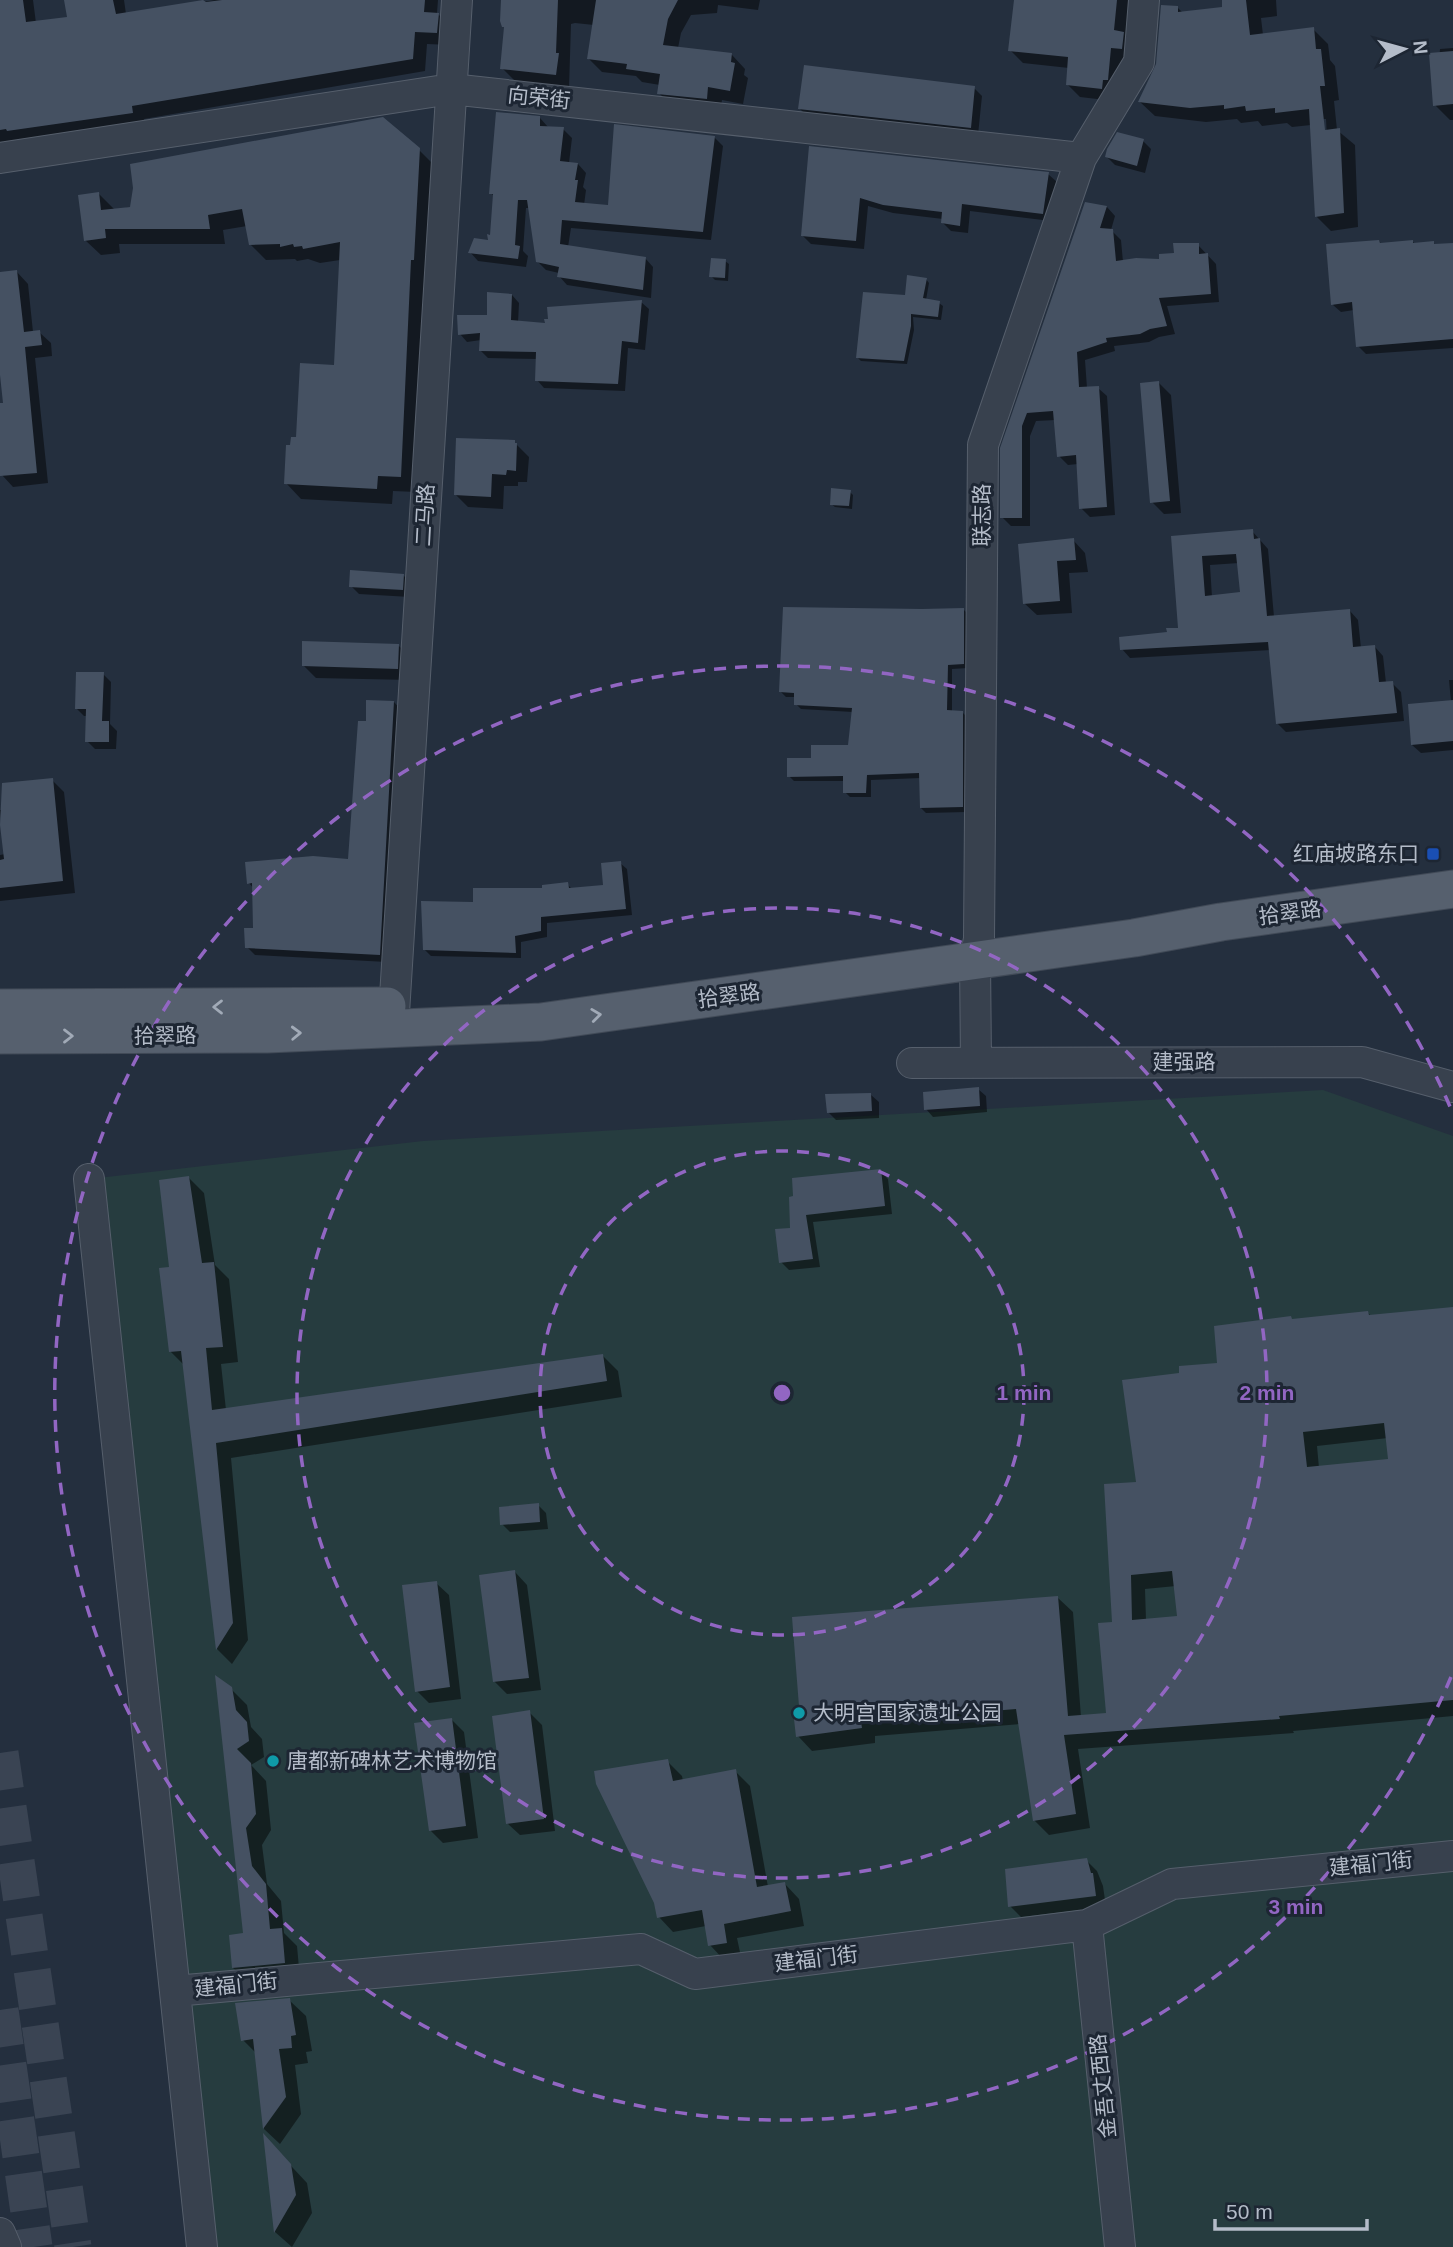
<svg xmlns="http://www.w3.org/2000/svg" width="1453" height="2247" viewBox="0 0 1453 2247" font-family="Arial,'Noto Sans SC',sans-serif">
<style>
.park{fill:#263c3f}
.shadow{fill:#0007;fill-rule:evenodd}
.building{fill:#455162;fill-rule:evenodd}
.lines{fill:none;stroke-linecap:round;stroke-linejoin:round}
.major-tunnel{stroke:#3a4453;stroke-width:37;stroke-dasharray:37 18;stroke-linecap:butt}
.minor-casing{stroke:#565f6c;stroke-width:32}
.major-casing{stroke:#414a57;stroke-width:39}
.minor{stroke:#38414e;stroke-width:30}
.major{stroke:#56606e;stroke-width:37}
.oneway{stroke:#a1aab7}
.ring{fill:none;stroke:#9266c3;stroke-width:3.5;stroke-dasharray:12 9}
.transit-dot{fill:#1a4fb4;stroke:#1d2633;stroke-width:2.5}
.culture-dot{fill:#0f9aa8;stroke:#1d2633;stroke-width:2.5}
.labels{text-anchor:middle;stroke-width:6;stroke-linejoin:round;paint-order:stroke}
.street-label{font-size:21px;fill:#b4bcc9;stroke:#1d2633}
.poi-label{font-size:21px;fill:#b4bcc9;stroke:#1d2633;text-anchor:start}
.centre{fill:#9266c3;stroke:#1d2633;stroke-width:3.5}
.ring-label{font-size:21px;text-anchor:middle;font-weight:bold;fill:#9266c3;stroke:#1d2633;stroke-width:6;stroke-linejoin:round;paint-order:stroke}
</style>
<rect width="100%" height="100%" fill="#242f3e"/>
<path class="park" d="M1323,1090L1453,1136V2247H200L89,1179L423,1141Z"/>
<path class="shadow" d="M0,0H33L36,23L69,18L66,0H124L126,14L215,0H438L437,13L451,27L450,45L427,44L425,71L144,119L145,125L0,144Z
M503,0H760L758,10L718,5L717,13L691,15L681,33L678,48L732,55L745,69L744,75L748,78L743,104L722,100L720,112L673,107L659,93L660,85L642,82L636,76L602,72L589,59L594,25L575,23L571,24L569,88L516,82L502,68L506,29L503,26Z
M1016,0H1139L1136,46L1114,101L1080,97L1068,85L1069,68L1023,63L1010,50Z
M1223,0H1276L1277,16L1261,18L1263,35L1313,29L1328,44L1330,60L1335,66L1339,100L1334,101L1337,130L1355,145L1358,227L1331,231L1316,216L1311,125L1292,127L1287,123L1262,126L1258,121L1241,123L1237,119L1206,122L1155,116L1140,102L1158,64L1178,8L1183,13L1224,8ZM1323,119H1326L1327,138L1324,139Z
M1453,48V120H1450L1435,105L1440,49Z
M974,88L982,96L978,135L808,117L800,109Z
M540,118L548,127L563,129L572,138L569,163L578,164L586,173L583,187L586,190L584,205L609,207L714,137L723,146L711,240L571,228L568,247L645,258L653,267L651,298L567,285L559,276V273L546,270L537,261L529,208H526L523,251L528,256L526,267L478,261L470,252L490,242L494,196L491,193Z
M1143,141L1151,149L1145,173L1115,165L1107,157Z
M811,148L1048,174L1057,182L1051,221L970,211L968,233L951,231L943,223V219L893,213L868,206L864,249L811,244L802,235Z
M419,150L435,166L416,492L393,491L392,504L301,499L286,483L292,447L335,367L340,260L320,263L308,259L297,261L295,259L266,260L250,244L247,226L223,230L225,244H119L120,253L101,255L85,240L99,194L115,210Z
M1086,204L1107,207L1115,216L1111,230L1121,240L1123,262L1161,261L1198,245L1216,264L1219,302L1167,306L1175,334L1159,337L1149,342L1114,346L1115,351L1085,360L1087,388H1098L1107,396L1115,515L1090,517L1081,508L1078,464L1068,465L1059,456L1056,420L1036,421L1030,436V526H1011L1002,517V448Z
M1379,241L1382,245L1412,241L1416,245L1433,243L1436,245H1453V348L1366,354L1358,346L1354,310L1341,312L1333,305Z
M725,261L729,264L728,281L715,280L711,276Z
M17,272L28,284L33,332H39L51,343L52,356L35,358L48,483L13,487L2,475L0,456V405L5,404L0,359V274Z
M926,279L929,283L926,300L939,303L943,306L941,320L913,317L914,330L907,364L861,361L858,358L906,297Z
M512,295L519,303L518,323L547,325L641,302L649,309L645,350L628,348L625,391L544,388L537,380L538,359L488,358L481,351V340L467,342L460,334L488,317Z
M1159,383L1171,395L1181,513L1164,514L1152,502Z
M514,442L529,457L527,482H518V486H504L503,509L468,507L456,495Z
M850,492L853,495L852,509L835,507L831,504Z
M1252,531L1268,549L1274,617L1350,611L1358,620L1361,648L1375,647L1383,656L1386,683H1392L1401,692L1404,721L1286,732L1277,723L1271,650L1130,658L1122,649L1180,629L1172,538ZM1239,563L1242,594L1212,597L1210,565Z
M1073,540L1085,553L1088,572L1069,573L1072,613L1037,615L1024,603Z
M403,575L411,583L410,597L359,594L351,586Z
M963,609L969,615L968,668L952,669V712L963,713L968,718L967,812L926,813L921,808V778L871,780V797H850L845,792L844,781H794L789,776L813,760L849,746L853,712L801,709L796,704V697H786L781,692Z
M399,646L411,658L410,680L316,678L304,666Z
M103,674L111,682L110,724L117,731L116,749H95L87,741L88,716H84L76,708Z
M1449,680H1453V750L1421,753L1412,745L1451,702Z
M394,702L401,710L387,962L255,955L247,947L255,930L254,889L249,883L350,861L367,723Z
M52,780L64,792L75,893L0,901V855L5,854L0,810H4Z
M620,863L627,869L632,915L547,923V937L521,942V958L431,956L424,949L475,904L567,884L573,890L605,886Z
M978,1089L986,1096L987,1112L933,1117L926,1109Z
M871,1095L879,1102V1118L836,1120L828,1112Z
M880,1171L888,1179L892,1214L813,1222L820,1267L789,1270L781,1262L792,1229L791,1198Z
M189,1178L204,1193L215,1265L229,1279L238,1362L221,1364L226,1410L603,1356L618,1371L622,1397L231,1458L248,1640L232,1664L217,1649L184,1365L170,1351L171,1269Z
M1453,1308V1716L1293,1731L1294,1733L1078,1749L1090,1828L1049,1835L1034,1820L1020,1724L875,1736V1743L812,1751L798,1736L1058,1598L1073,1612L1081,1717L1108,1715L1114,1623L1138,1483L1181,1375L1219,1364L1293,1321L1368,1313L1371,1316ZM1388,1438L1390,1460L1319,1468L1317,1446ZM1176,1586L1178,1618L1146,1620L1145,1589Z
M538,1505L546,1513L548,1529L510,1532L502,1524Z
M515,1572L527,1585L541,1690L507,1694L494,1681Z
M436,1583L449,1595L461,1699L429,1703L417,1691Z
M230,1688L247,1705L251,1727L262,1739L264,1757L251,1765L266,1781L271,1830L262,1845L267,1884L281,1901L284,1933L297,1946L300,1979L249,1983L233,1968L244,1934Z
M529,1712L542,1725L555,1831L520,1835L507,1823Z
M451,1719L464,1732L478,1838L443,1843L431,1831Z
M667,1761L682,1776L683,1781L735,1771L750,1786L768,1887L785,1884L799,1899L804,1926L737,1938L741,1957L724,1960L710,1945L706,1926L673,1932L659,1917Z
M1086,1860L1097,1871L1103,1886L1106,1907L1021,1917L1010,1906Z
M289,2000L306,2016L312,2051L306,2052L308,2063L295,2065L301,2114L280,2144L264,2129L256,2053L243,2040Z
M265,2138L307,2183L312,2213L292,2247L275,2232Z"/>
<path class="building" d="M0,0H23L26,22L67,17L64,0H113L116,14L203,0L206,2L222,0H425L424,12L439,13L437,33L415,32L413,59L132,106L133,113L7,131L6,129L0,130Z
M501,0H558L556,53H559L556,75L500,69L504,27H502L500,21Z
M596,0H678L668,19L663,45L732,53L731,62L735,63L730,91L708,87L707,99L657,94L660,74L626,69L627,64L587,59Z
M1014,0H1117L1114,30L1124,32L1122,49L1111,48L1108,80H1103L1102,89L1066,85L1068,57L1008,51Z
M1222,0H1246L1250,35L1314,27L1316,49H1321L1325,86H1320L1325,130L1340,128L1344,213L1315,217L1309,109L1275,113V108L1246,111L1245,106L1224,109V105L1190,108L1138,102L1156,64L1161,5L1178,6V12L1222,7Z
M1453,51V104L1433,106L1429,53Z
M804,65L975,86L971,128L798,109Z
M496,112L540,116V126L564,127L560,161L578,163L575,180H578L575,202L608,205L614,124L715,136L703,232L562,220L560,244L646,257L643,290L557,277L559,267L536,262L527,200H518L515,245L520,246L518,259L468,253L474,238L488,240L487,234L490,235L493,194H489Z
M383,117L420,148L414,260H411L401,477L378,476L377,489L284,484L286,445H290L291,437H296L300,363L334,365L340,242L303,249L302,246L294,247L293,244L280,247V244L249,245L242,209L208,215L210,229H105L106,238L84,241L78,195L99,192L101,210L130,207L133,188L130,164Z
M1117,132L1144,139L1137,166L1105,157L1107,149Z
M809,146L1049,172L1043,214L962,204L960,226L941,223L942,212L883,205L860,198L856,241L801,236Z
M1085,202L1107,206L1100,228L1113,229L1116,261L1136,258L1159,259V254L1174,253L1173,243H1199V254L1208,253L1211,294L1159,298L1167,326L1150,329L1140,334L1106,338L1107,342L1077,352L1079,387L1099,386L1107,507L1079,509L1076,455L1057,457L1053,411L1027,413L1022,426V518H1000V448Z
M1379,240L1380,243L1413,240V243L1434,241V244L1453,243V339L1356,347L1352,302L1331,305L1326,244Z
M711,258L726,259L725,278L709,277Z
M17,270L24,332L40,330L42,345L25,347L37,473L0,476V403H3L0,375V272Z
M907,275L927,278L923,298L940,301L938,317L911,314V326L904,361L856,358L863,292L905,295Z
M487,292L512,294L511,320L545,323L544,319H548L547,307L642,300L638,343L622,341L618,384L535,381L536,352L479,351L480,333L458,335L457,315H487Z
M1159,381L1170,501L1150,503L1140,383Z
M456,438L515,440V443H517L516,471L507,470L506,475L492,474L491,497L454,495Z
M831,488L851,490L849,506L830,505Z
M1253,529L1254,539L1260,538L1267,616L1350,609L1353,647L1375,645L1379,682L1393,681L1397,713L1276,724L1268,642L1120,650L1119,637L1167,632L1166,628H1178L1171,536ZM1236,554L1240,592L1205,596L1202,556Z
M1074,538L1076,560L1057,561L1060,601L1023,604L1018,544Z
M350,570L404,574L403,590L349,587Z
M783,607L922,609L964,608V664L948,665L947,710L963,711V807L920,808L919,773L867,775L866,793H843V776L787,777V758H811V745H848L852,708L794,705V693L779,692Z
M302,641L399,644L398,669L302,666Z
M76,672H104L102,721H109V742H85L86,709H75Z
M366,700L394,701L380,955L245,948L244,928H253L252,883L247,884L245,862L313,856L348,859L358,721H366Z
M1453,700V741L1411,745L1408,704Z
M53,778L63,881L0,888V860L4,859L0,825L2,783Z
M621,861L626,909L541,917V931L515,936L516,953L423,950L421,901L473,902V888H542V885L568,882L569,888L603,885L601,863Z
M979,1087L980,1106L924,1110L923,1092Z
M871,1093L872,1111L827,1113L825,1094Z
M881,1169L885,1206L806,1215L813,1259L779,1263L775,1229L790,1228L789,1197L793,1196L792,1178Z
M189,1176L202,1263L214,1262L223,1347L206,1348L212,1410L603,1354L607,1381L216,1443L233,1623L216,1650L181,1351L169,1352L159,1268L169,1267L159,1180Z
M1453,1307V1700L1279,1716L1280,1719L1064,1735L1076,1814L1033,1821L1016,1709L861,1722L862,1728L796,1737L794,1719H800L792,1617L1058,1596L1068,1716L1106,1713L1098,1623L1112,1622L1104,1484L1136,1482L1122,1380L1179,1373V1366L1217,1363L1214,1326L1291,1316L1292,1319L1368,1311L1369,1315ZM1384,1423L1388,1459L1307,1467L1303,1432ZM1172,1571L1177,1616L1132,1620L1131,1575Z
M539,1503L540,1522L500,1525L499,1507Z
M515,1570L529,1678L493,1682L479,1575Z
M437,1581L450,1687L415,1692L402,1585Z
M215,1675L232,1687L236,1710L247,1722L249,1741L237,1749L251,1763L256,1814L246,1828L252,1866L266,1884L270,1929L282,1928L285,1963L232,1968L229,1935L243,1933Z
M530,1710L544,1819L506,1824L492,1716Z
M452,1718L466,1826L429,1831L414,1723Z
M668,1759L673,1781L736,1769L757,1887L785,1882L791,1911L724,1924L727,1943L708,1946L702,1910L657,1918L654,1903L596,1784L594,1771Z
M1087,1858L1091,1873H1093L1096,1896L1008,1907L1005,1869Z
M290,1998L296,2035L291,2036L292,2048L279,2049L286,2097L263,2129L253,2039L241,2041L235,2003Z
M263,2133L291,2164L296,2195L274,2233Z"/>
<g class="lines">
<path class="major-tunnel" d="M0,1753L73,2247
M0,2010L34,2247"/>
<defs>
<path id="minor" d="M0,158L451,89L1081,158
M393,1029L457,0
M976,1062L975,959L979,939L983,445L1081,158L1139,62L1144,0
M912,1063L1362,1062L1453,1087
M89,1179L202,2247
M1087,1925L1120,2247
M175,1991L641,1949L695,1974L1087,1925L1172,1884L1453,1856
M0,2233L6,2247"/>
<path id="major" d="M0,1008L387,1006
M0,1035L267,1034L541,1022L1134,938L1221,922L1453,889"/>
</defs>
<use href="#minor" class="minor-casing"/>
<use href="#major" class="major-casing"/>
<use href="#minor" class="minor"/>
<use href="#major" class="major"/>
</g>
<defs><path id="oneway-chevron" d="M-2-3.5L2.5 0L-2 3.5" fill="none" stroke-width="1.6" stroke-linecap="round" stroke-linejoin="round" transform="scale(1.75)"/></defs>
<g class="oneway">
<use href="#oneway-chevron" transform="translate(218 1007) rotate(180)"/>
<use href="#oneway-chevron" transform="translate(596 1015) rotate(-7)"/>
<use href="#oneway-chevron" transform="translate(296 1033) rotate(-2)"/>
<use href="#oneway-chevron" transform="translate(68 1036)"/>
</g>
<g class="ring">
<circle cx="782" cy="1393" r="242"/>
<circle cx="782" cy="1393" r="485"/>
<path d="M1451 1677A727 727 0 1 1 1451 1109"/>
</g>
<rect class="transit-dot" x="1426" y="847" width="14" height="14" rx="3.5"/>
<g class="culture-dot">
<circle cx="799" cy="1713" r="7"/>
<circle cx="273" cy="1761" r="7"/>
</g>
<g class="labels">
<g class="street-label">
<text transform="translate(539 98) rotate(6)" y="7">向荣街</text>
<text transform="translate(425 515) rotate(-87)" y="7">二马路</text>
<text transform="translate(982 515) rotate(-90)" y="7">联志路</text>
<text transform="translate(1290 913) rotate(-8)" y="7">拾翠路</text>
<text transform="translate(729 996) rotate(-8)" y="7">拾翠路</text>
<text transform="translate(165 1036) rotate(-1)" y="7">拾翠路</text>
<text x="1184" y="1069">建强路</text>
<text transform="translate(1371 1864) rotate(-6)" y="7">建福门街</text>
<text transform="translate(816 1959) rotate(-7)" y="7">建福门街</text>
<text transform="translate(236 1985) rotate(-6)" y="7">建福门街</text>
<text transform="translate(1103 2086) rotate(-96)" y="7">金吾丈西路</text>
</g>
<g class="poi-label">
<text x="1419" y="861" text-anchor="end">红庙坡路东口</text>
<text x="813" y="1720">大明宫国家遗址公园</text>
<text x="287" y="1768">唐都新碑林艺术博物馆</text>
</g>
</g>
<circle cx="782" cy="1393" r="10" class="centre"/>
<g class="ring-label">
<text x="1024" y="1400">1 min</text>
<text x="1267" y="1400">2 min</text>
<text x="1296" y="1914">3 min</text>
</g>
<g transform="translate(1404 49) rotate(84)" stroke="#1d2633" stroke-width="5" paint-order="stroke">
<path d="M0-5L12 26L0 18L-12 26Z" fill="#b4bcc9"/>
<text y="-10" font-size="19" font-weight="bold" text-anchor="middle" fill="#b4bcc9">N</text>
</g>
<path d="M1215 2219v10h152v-10" fill="none" stroke="#b4bcc9" stroke-width="3.5"/>
<text x="1226" y="2219" font-size="21" fill="#b4bcc9" stroke="#1d2633" stroke-width="5" paint-order="stroke">50 m</text>
</svg>
